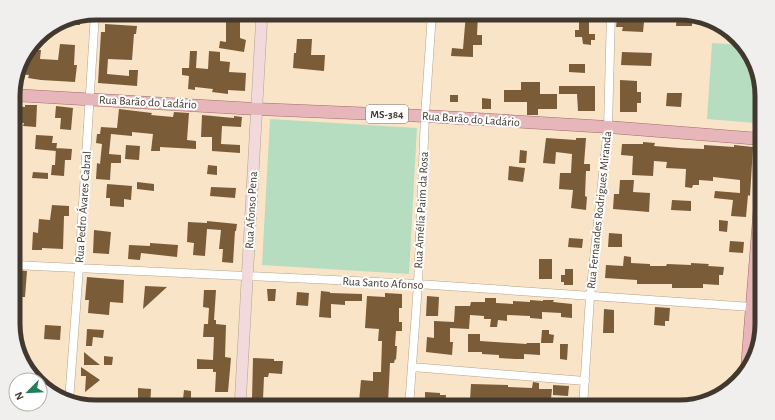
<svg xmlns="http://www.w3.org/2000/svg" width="775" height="420" viewBox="0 0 775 420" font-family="'Alegreya Sans',sans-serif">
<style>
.green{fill:#b6ddc0}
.building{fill:#7a5c38}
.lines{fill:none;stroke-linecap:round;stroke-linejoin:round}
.street-casing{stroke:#b6a287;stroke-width:9}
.secondary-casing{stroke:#b6a287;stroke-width:12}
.primary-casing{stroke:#a26a6b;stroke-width:13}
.street{stroke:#fff;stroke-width:8}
.secondary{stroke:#f2dadc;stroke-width:11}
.primary{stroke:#e6b6ba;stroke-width:12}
.labels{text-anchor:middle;stroke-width:4;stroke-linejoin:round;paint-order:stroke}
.shield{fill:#fff;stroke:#7b746d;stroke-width:1}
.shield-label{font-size:11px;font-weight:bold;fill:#42392e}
.street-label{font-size:12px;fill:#42392e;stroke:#fff}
.rim{fill:none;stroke:#42392e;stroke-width:5}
</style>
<rect width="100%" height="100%" fill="#f9e4c8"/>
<path class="green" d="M712,43L743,45L748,50L758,76L755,123L707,119Z
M270,119L417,128L409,274L262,265Z"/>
<path class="building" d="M229,13H240V38L246,40L244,52L219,48L220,41L226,42V21H229Z
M466,13H474V16H478L477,35H482V45H473V57L451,56L452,48L463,49Z
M624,13L639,14L638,22H644L643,32L622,31L623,27H616L617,19H623Z
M677,14L692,16V26H676Z
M80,16V25L57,24L64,19Z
M579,19H589V34H595V40H591V45L583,44L582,37H575V30H579Z
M105,24L137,26L136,34H134L132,60L108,59L107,74L129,76V70H138L137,86L98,83L101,32H105Z
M297,39H312L311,55H325L324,71L293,68L294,53H296Z
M60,44L75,45L74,65H77L75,82L41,80L28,78L29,75L18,74L22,59L24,55L30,56V49L41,50L40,59L58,60Z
M190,51H197L196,68L208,69L209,51L220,52V61L230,62L229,72L246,73L245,91L228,90V94L212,92L213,89L195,87V90L188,89L189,76L182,75V68H189Z
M622,52L652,53L651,66L621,65Z
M569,64H585V73L569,72Z
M620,80L637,81V92H641V103H637V112H620Z
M521,82H540V94H557V109H538V115H527V102H504V90H521Z
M559,86H595V111H578L577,94H559Z
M667,93H682L681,107L666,106Z
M450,95H458V102H450Z
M482,98L491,99V109H482Z
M25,105H37L36,127L23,126L24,123L13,122V106L25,107Z
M56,106L73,108L71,130L60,129L61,118H55Z
M119,109L152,113L151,115L173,117L174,112L189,113L187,140L196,141V149L160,147V151H151L153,134L132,132V136L111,134L109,154L121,155V163H111L110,180L96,179L97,163L100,164L102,144L96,143L97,134H100L101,127L117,128Z
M202,115L234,118V116L242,117L241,127L222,126L221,144L240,145V153L212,151V137H201Z
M36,135L53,136L52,143H57L56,151L35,149Z
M546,138L576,140V138H586L584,164H590V171H586L585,196L587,197L586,210L571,208L573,190L559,189L560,173H571L572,154L556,152L555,164L543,163Z
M643,142L655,143L654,146L680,148L704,149V145L734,147V145L753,147L750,196L748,195L746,217L731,216L733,200L714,198L715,191L740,193V180L713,177V181L699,180V185H693L692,188L685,187L686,169L666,168L667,162L654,161L653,176L632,175L633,156L621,155L622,144H643Z
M126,145L140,146L139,160L125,159Z
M56,148L72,149L71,160H65L64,176L51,175L52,165H55Z
M520,150L527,151L526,163H519Z
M208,165L217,166V175L207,174Z
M509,166L525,168L523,182L508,180Z
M33,172L48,173V179L32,178Z
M620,180H634L633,192L650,193L649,212L613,209L614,194H619Z
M137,182L154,184V191L137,189Z
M107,184L132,186L131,200L124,199V207L110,206V198H106Z
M211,187L236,188L235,198L210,196Z
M672,200L691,201V211L671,210Z
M52,205L69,206V216H64L63,249L42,248V250H32L33,232L38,233L39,219L50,220Z
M719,220L728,221L727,232L719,231Z
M207,221L237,224L236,231H235L233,263L222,262L223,249H219L221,230L207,229L205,256L193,255L194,243L187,242L188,222L207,223Z
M14,225H20L19,247H14Z
M94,230L111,232L109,254L93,253Z
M609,233L622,234V247H608Z
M569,238L583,239L582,248L568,247Z
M730,241L744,242L743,253L729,252Z
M150,243L178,245L177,257L141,253L140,260L128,259L129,245L150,246Z
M624,256L631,257V263L650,264V266H666L667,264L691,265V263L709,264L708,266L724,267L723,275H719V285L703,284V288H672V284H637V280L605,278L606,265L623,266Z
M539,259H552V279H539Z
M565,269H573V285H564V282H561V275H565Z
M14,270L27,271L25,297H14Z
M87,277L124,280L123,303L110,302L109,315L88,313L89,300H85Z
M145,286L167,287L143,309Z
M267,289H276L275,301H268Z
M204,290H216L214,320H216V324L226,325L225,357L231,358L228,392H215L216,372H213V369H197V359L213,360L214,337H203L204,324H208L209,308L203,307Z
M321,291L330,292V293L362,294V301H345V305L331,304V318L319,317Z
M297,292L309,293L308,306L296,305Z
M385,293L402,294V308H399V322H402V331H396L395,346H397L396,360L395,359L394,363H390L388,403H384V407H375V403L359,402L361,380L373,381V372H381L382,341H378L379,329L365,328L367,296L385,297Z
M427,296L439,297L438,316H426Z
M485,298H496V303L513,304V301L530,302V300L543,301V300H554L553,302L572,304V318L561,317V313L542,312V319L530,318V316L507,315V321L498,320L497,327H490L491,319H484V316L470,315L469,329L450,328V342H453L452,355L426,352L427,337L434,338V321L454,322L455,306H470L471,302H485Z
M655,307L670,308L669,321H665V326L654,325Z
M604,309L614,310V333H603Z
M45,325L61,326L60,340L44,339Z
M87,329L104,330L103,338L93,337L92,346H86Z
M542,330H549V334L554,335L553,343H541Z
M468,334H480V341L526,344L527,343H540V355L524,354V359H515L499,358V355L482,354V352H468Z
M560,344H568L567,360L560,359Z
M84,352L90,357L100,365H84Z
M104,356L113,357L112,365H104Z
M253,358L274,359V361H283L282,374L269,373L268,377H264L263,399H252Z
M81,367L100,380L85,392L86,376H81Z
M533,382L539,383V389H552L551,399H537V407H525L526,402L508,401V403H504L470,400L471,384L508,385V387L532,388Z
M553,385L569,386L568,396L553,395Z
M138,388L151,389L150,407H135V398H138Z
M184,390L191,391V400L183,399Z
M425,392L440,393V395H446L445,407H437V404L425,403Z"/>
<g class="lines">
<defs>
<path id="street" d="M14,265L418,284L752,307
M412,367L585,381
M69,401L79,268L95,13
M409,407L418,284L425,116L432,13
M583,407L590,297L608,127L611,13"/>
<path id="secondary" d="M240,407L262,13"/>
<path id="primary" d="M13,95L257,109L425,116L608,127L761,139
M747,368L762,179"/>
</defs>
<use href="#street" class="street-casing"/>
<use href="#secondary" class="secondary-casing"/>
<use href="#primary" class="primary-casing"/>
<use href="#street" class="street"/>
<use href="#secondary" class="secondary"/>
<use href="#primary" class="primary"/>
</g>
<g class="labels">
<rect class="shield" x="366" y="105" width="42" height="18" rx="3"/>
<g class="shield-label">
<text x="387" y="118">MS-384</text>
</g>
<g class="street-label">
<text transform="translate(148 102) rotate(3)" y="4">Rua Barão do Ladário</text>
<text transform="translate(471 119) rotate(4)" y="4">Rua Barão do Ladário</text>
<text transform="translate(83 207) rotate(-86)" y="4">Rua Pedro Ávares Cabral</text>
<text transform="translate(251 210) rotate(-87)" y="4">Rua Afonso Pena</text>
<text transform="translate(421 210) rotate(-87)" y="4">Rua Amélia Paim da Rosa</text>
<text transform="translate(599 210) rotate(-84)" y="4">Rua Fernandes Rodrigues Miranda</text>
<text transform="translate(383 283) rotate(3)" y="4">Rua Santo Afonso</text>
</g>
</g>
<path d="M0 0H775V420H0ZM96 20H679A76 76 0 0 1 755 96V324A76 76 0 0 1 679 400H96A76 76 0 0 1 20 324V96A76 76 0 0 1 96 20Z" fill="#f0efee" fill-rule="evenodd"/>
<path class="rim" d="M96 20H679A76 76 0 0 1 755 96V324A76 76 0 0 1 679 400H96A76 76 0 0 1 20 324V96A76 76 0 0 1 96 20Z"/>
<g transform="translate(28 392) rotate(246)"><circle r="19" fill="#ffffff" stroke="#b3b0ab"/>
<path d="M0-3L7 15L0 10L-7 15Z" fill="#207f57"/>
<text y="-6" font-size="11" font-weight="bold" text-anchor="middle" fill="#42392e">N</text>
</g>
</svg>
